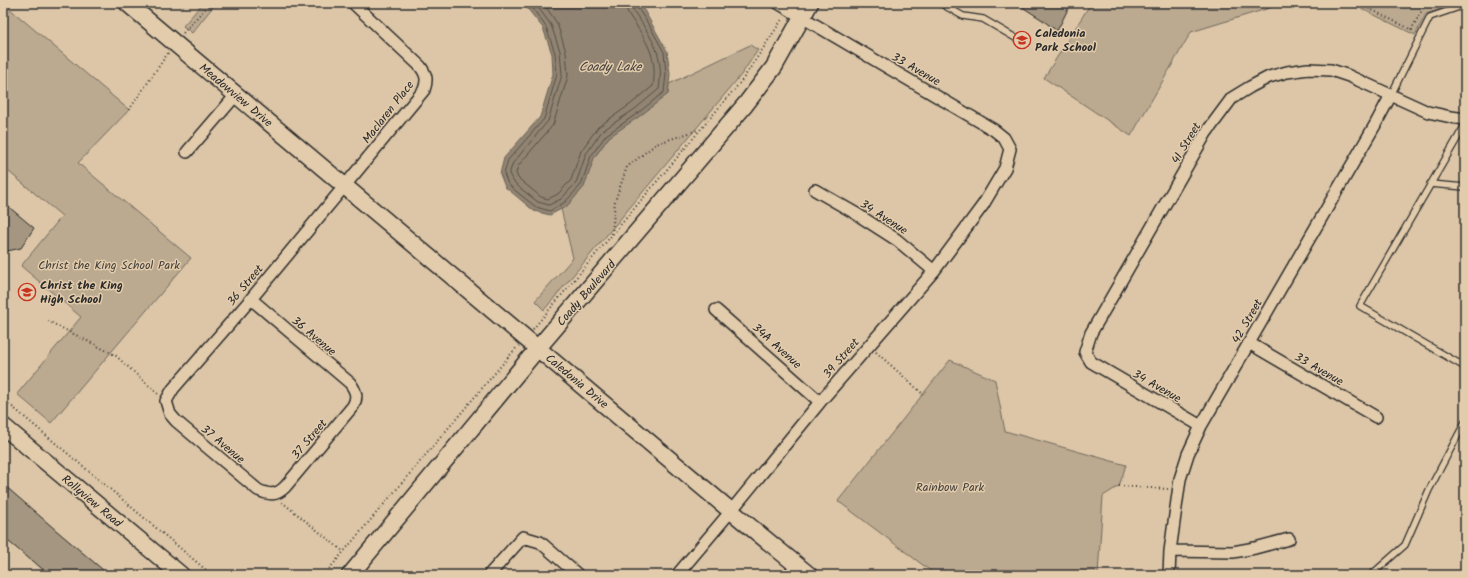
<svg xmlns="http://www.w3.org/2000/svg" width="1468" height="578" viewBox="0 0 1468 578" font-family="Kalam,sans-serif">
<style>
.green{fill:#bba990;stroke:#736a5e}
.water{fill:#918472;stroke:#686056}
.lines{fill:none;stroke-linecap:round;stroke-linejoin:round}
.shore{stroke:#544f47;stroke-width:1}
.building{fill:#a49680;stroke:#2b2b2b}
.lane-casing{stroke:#2b2b2b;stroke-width:8}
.street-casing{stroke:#2b2b2b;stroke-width:14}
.secondary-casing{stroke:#2b2b2b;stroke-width:19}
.path{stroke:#2b2b2b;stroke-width:2;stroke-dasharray:1 3;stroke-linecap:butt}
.lane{stroke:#e3ccac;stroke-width:5.5}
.street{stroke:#e3ccac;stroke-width:11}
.secondary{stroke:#e3ccac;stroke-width:16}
.labels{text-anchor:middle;stroke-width:3;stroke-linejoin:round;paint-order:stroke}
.poi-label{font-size:12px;font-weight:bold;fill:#2b2b2b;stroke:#e3ccac;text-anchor:start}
.street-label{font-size:12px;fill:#2b2b2b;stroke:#e3ccac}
.park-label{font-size:12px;fill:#413e3a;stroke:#e3ccac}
.water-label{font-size:13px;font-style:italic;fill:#44413d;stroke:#e3ccac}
</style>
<rect width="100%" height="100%" fill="#dcc6a7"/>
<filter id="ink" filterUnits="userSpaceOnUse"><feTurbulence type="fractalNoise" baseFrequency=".025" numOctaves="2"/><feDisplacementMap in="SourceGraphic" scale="8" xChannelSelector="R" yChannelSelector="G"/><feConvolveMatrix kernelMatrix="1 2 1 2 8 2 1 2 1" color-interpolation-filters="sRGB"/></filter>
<g filter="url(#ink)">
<path class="green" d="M3,3L129,110L78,163L191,258L51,423L17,394L81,317L21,266L62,216L3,167Z
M203,3H216L192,33L183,26Z
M1091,3H1286L1191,32L1131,136L1044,78Z
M1350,3H1458L1426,14L1415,35Z
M750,45L758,50L741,75L544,310L535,301L573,258L561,209L567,206L584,187L594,158L609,137L668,94L669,84Z
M950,360L995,380L1005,431L1126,465L1119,486L1103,496L1098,575H936L838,501Z"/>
<path class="water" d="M523,3H640L667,51L670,74L668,94L640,116L609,137L594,158L584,187L567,206L550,215L534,211L515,195L505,187L500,174L504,158L540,117L553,74L552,54L543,28Z"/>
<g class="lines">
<path class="shore" d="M529,3L546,27L555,53L557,74L544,119L508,160L504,174L508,184L517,192L536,207L550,211L565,202L581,185L591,156L606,135L638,113L664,92L666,74L664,52L649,25L637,7L636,3
M535,3L551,25L560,51L562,75L548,121L513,163L509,174L513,181L520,188L538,202L549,205L561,199L576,183L586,154L602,131L635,109L659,89C663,62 658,48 643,25C639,18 632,11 631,3
M543,3L557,23L566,52L568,76L553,125L518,166L516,173L518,178L541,197L548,199L558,194L571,180L581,151L598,127L631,104L653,86C657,60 650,47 636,25C631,18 626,12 625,3"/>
</g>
<path class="building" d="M1016,3H1071L1057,31L1041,19Z
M3,202L34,228L21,248L3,252Z
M3,484L57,531L109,575H49L32,560V561L3,537Z"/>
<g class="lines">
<defs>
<path id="lane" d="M940,3L963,16L983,19L1019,40
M1391,95L1430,17L1465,5
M1465,125L1360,306L1465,367
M1430,184L1465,187
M1371,575L1405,545L1429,490L1465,422"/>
<path id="street" d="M187,152L236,95
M815,190L855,213L897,240L934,271
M251,299L350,383C356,391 358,397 353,406L285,487C276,496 269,495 258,490L176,421L170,414L166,401L173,389L251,299L424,90C428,79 426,74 420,66L353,3
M716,310L820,402
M1249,343L1376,417
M1201,426L1091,362L1085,352L1091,333L1206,133L1232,98L1250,87L1269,77L1287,72L1308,69L1331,70L1349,76L1428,112L1451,117L1465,119
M1170,551L1233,552L1255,548L1289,539
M489,575L523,537L540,542L578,575
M677,575L731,511L820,402L934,271L983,205L1005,168L1010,149L1004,138L994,130L778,3
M1169,575L1170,551L1180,479L1188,454L1201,426L1375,125L1391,95"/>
<path id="secondary" d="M127,3L731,511L809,575
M3,426L181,575
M350,575L538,348L745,105L774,67L810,3"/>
</defs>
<use href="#lane" class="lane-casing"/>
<use href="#street" class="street-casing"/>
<use href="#secondary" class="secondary-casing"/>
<path class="path" d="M1358,3L1414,31
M1411,30L1426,3
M183,33L210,3
M129,110L168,53
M612,234L615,201L627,167L656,144L698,130
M48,321L115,355L158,394
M533,329L743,79L783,18
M876,352L923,394
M3,399L212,575
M1119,486L1169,489
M282,502L344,552
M324,575L517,347"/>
<use href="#lane" class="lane"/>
<use href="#street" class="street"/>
<use href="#secondary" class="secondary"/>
</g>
</g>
<defs>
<symbol id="school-ring" viewBox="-11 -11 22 22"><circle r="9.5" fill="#e3ccac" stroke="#c8321e" stroke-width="1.5"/><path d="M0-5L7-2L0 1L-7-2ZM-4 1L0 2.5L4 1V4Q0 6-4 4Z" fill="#c8321e"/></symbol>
</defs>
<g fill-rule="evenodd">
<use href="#school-ring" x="1012" y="30" width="20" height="20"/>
<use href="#school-ring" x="17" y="282" width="20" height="20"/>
</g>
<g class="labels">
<g class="poi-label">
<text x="1035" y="37">Caledonia<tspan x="1035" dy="14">Park School</tspan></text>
<text x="40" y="289">Christ the King<tspan x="40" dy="14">High School</tspan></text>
</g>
<g class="street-label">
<text transform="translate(916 69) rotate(30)" y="4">33 Avenue</text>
<text transform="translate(236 95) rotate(40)" y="4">Meadowview Drive</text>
<text transform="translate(388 112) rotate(-52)" y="4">Maclaren Place</text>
<text transform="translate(1186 143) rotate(-59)" y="4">41 Street</text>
<text transform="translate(884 217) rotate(33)" y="4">34 Avenue</text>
<text transform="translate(245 285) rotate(-50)" y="4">36 Street</text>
<text transform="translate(586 293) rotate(-49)" y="4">Coady Boulevard</text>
<text transform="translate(1247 321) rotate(-60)" y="4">42 Street</text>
<text transform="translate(314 336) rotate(40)" y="4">36 Avenue</text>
<text transform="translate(777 346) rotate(42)" y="4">34A Avenue</text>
<text transform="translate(841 358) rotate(-49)" y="4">39 Street</text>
<text transform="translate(1319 369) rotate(30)" y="4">33 Avenue</text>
<text transform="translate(577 381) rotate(40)" y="4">Caledonia Drive</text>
<text transform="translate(1157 386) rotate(30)" y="4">34 Avenue</text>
<text transform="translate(309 439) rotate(-50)" y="4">37 Street</text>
<text transform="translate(223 444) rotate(40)" y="4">37 Avenue</text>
<text transform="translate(92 501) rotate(40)" y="4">Rollyview Road</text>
</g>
<g class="park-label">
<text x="109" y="269">Christ the King School Park</text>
<text x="950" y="491">Rainbow Park</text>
</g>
<g class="water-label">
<text x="610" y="71">Coady Lake</text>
</g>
</g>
<rect width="1468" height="578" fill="none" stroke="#e3ccac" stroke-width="16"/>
<rect x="8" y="8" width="1452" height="562" fill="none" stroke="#2b2b2b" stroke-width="1.5" filter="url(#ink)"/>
</svg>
